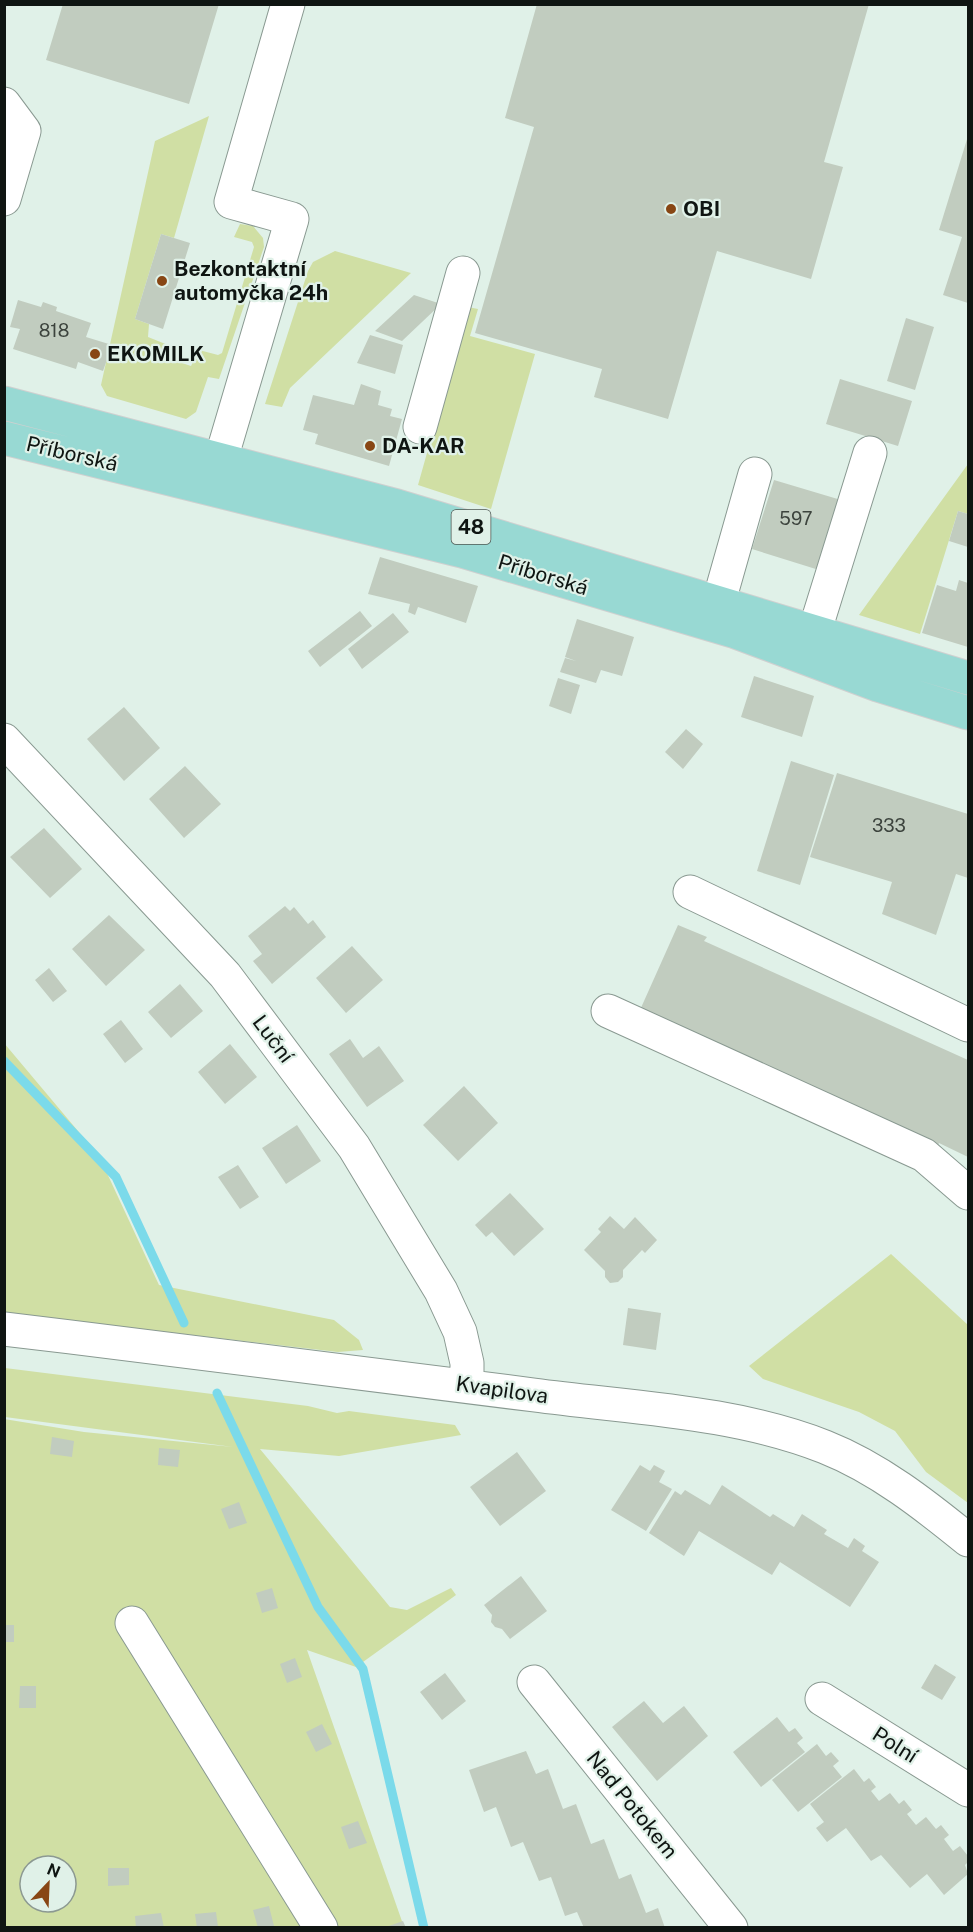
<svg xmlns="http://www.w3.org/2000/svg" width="973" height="1932" viewBox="0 0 973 1932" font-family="'Public Sans',sans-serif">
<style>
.green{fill:#d0dfa4;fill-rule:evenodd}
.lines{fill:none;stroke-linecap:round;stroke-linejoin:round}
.stream{stroke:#7bdaea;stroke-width:9}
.building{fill:#c1ccbf}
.minor-casing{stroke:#899991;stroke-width:35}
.major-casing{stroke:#cfd0d0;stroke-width:35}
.minor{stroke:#fff;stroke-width:33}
.major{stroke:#98d9d3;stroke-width:33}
.poi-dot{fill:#884614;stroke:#e0f1e8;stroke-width:2}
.labels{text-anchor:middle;stroke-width:4.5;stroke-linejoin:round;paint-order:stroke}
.number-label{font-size:18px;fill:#3c433d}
.shield{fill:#e0f1e8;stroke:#4e5752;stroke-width:1.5}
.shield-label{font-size:20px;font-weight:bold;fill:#0f1512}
.poi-label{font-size:21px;font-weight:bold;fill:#0f1512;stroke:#e0f1e8;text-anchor:start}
.street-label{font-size:21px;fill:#0f1512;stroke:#e0f1e8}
</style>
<rect width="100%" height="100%" fill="#e0f1e8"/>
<path class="green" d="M209,116L174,238L161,234L135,319L149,324L148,337L168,345L164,357L191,366L199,350L218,355L222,353L254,247L252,242L234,237L240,224L253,226L263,238L264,247L219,379L208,377L196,412L186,419L107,396L101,385L155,141Z
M335,251L411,273L290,388L282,407L265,404L308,271L313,262Z
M468,307L478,309L470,336L535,354L491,509L418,485Z
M968,464V514L958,511L920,634L859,615Z
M4,1043L99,1156L159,1285L334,1320L359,1340L363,1350L338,1352L5,1313Z
M891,1254L968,1325V1503L926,1472L895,1431L859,1412L763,1379L749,1366Z
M5,1368L308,1406L337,1413L349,1411L455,1425L461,1435L339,1456L260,1449L390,1607L407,1610L451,1588L456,1595L356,1667L307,1650L404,1927H5L4,1419L84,1432L233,1447L5,1417ZM30,1866H66V1902H30Z"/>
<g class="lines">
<path class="stream" d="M4,1061L116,1177L184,1323
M217,1393L318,1607L363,1669L424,1928"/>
</g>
<path class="building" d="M63,4H219L189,104L46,60Z
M537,4H869L824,162L843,167L811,279L717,251L668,419L594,397L602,369L475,333L534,127L505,118Z
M968,136V303L943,295L962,237L939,230Z
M161,234L190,243L163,329L135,319Z
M414,295L441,304L402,341L375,331Z
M18,300L41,307L43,302L57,307L56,311L91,323L86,337L112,345L103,371L78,362L76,369L13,349L20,329L10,327Z
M906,318L934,327L915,390L887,381Z
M370,335L403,345L395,374L357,363Z
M840,379L912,401L898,446L826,424Z
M361,384L381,391L378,405L392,409L390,416L402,419L389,466L315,444L318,434L303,430L313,395L354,405Z
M774,480L841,500L819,570L752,549Z
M958,511L968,514V547L949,541Z
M380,557L478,586L466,623L418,607L415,615L408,612L410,604L368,594Z
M959,580L968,583V647L922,633L937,585L956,591Z
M360,611L372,626L320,667L308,651Z
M393,613L409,632L362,669L348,649Z
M577,619L634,637L622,676L601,670L596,683L560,672L565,658L576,661L565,657Z
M754,676L814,696L802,737L741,717Z
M558,678L580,685L571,714L549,706Z
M124,707L160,748L124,781L87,739Z
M686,729L703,744L683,769L665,752Z
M791,761L834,775L800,885L757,871Z
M185,766L221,804L184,838L149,799Z
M837,773L968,814V878L956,874L936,935L882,914L892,882L810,857Z
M44,828L82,869L50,898L10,857Z
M285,906L290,911L294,907L308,924L313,920L326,937L272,984L253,961L262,954L248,936Z
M109,915L145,950L106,986L72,949Z
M678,925L707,937L704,941L968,1060V1157L939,1143L935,1153L929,1151L933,1141L640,1010Z
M352,946L383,980L346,1013L316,978Z
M49,968L67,991L53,1002L35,980Z
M180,984L203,1011L171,1038L148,1012Z
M121,1020L143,1049L125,1063L103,1034Z
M350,1039L363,1058L379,1046L404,1081L367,1107L329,1054Z
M230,1044L257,1077L225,1104L198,1072Z
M464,1086L498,1123L458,1161L423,1125Z
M297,1125L321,1161L286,1184L262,1148Z
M238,1165L259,1197L240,1209L218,1177Z
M510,1193L544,1229L514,1256L492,1232L486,1237L475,1225Z
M610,1216L624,1229L635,1217L657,1240L645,1253L642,1250L623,1270V1277L618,1282L610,1283L605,1277V1271L584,1250L601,1232L598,1229Z
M628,1308L661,1313L656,1350L623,1345Z
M52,1437L74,1441L72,1457L50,1454Z
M159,1448L180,1450L178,1467L158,1465Z
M517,1452L546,1491L500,1526L470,1487Z
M640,1465L650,1471L654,1465L665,1471L659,1482L672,1489L646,1531L611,1510Z
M722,1485L770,1517L773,1514L794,1527L802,1514L827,1530L824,1534L848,1548L854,1538L865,1546L862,1551L879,1562L850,1607L780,1562L772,1575L699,1531L684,1556L649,1533L675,1491L681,1495L685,1490L710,1505Z
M239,1502L247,1523L229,1529L221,1509Z
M521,1576L547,1611L510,1639L502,1629L495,1627L491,1622L492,1615L484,1605Z
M272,1588L278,1608L262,1613L256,1593Z
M4,1625H14V1642H4Z
M295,1658L302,1677L287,1683L280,1664Z
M935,1664L956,1677L942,1700L921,1688Z
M445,1673L466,1701L442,1720L420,1692Z
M20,1686H36V1708H19Z
M644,1701L663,1723L684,1706L708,1736L657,1781L612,1727Z
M777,1717L789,1732L795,1728L803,1738L797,1743L805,1752L761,1787L733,1752Z
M322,1724L332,1744L316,1752L306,1732Z
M817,1744L826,1756L831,1752L839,1761L833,1766L842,1777L798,1812L772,1780Z
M526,1751L536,1774L548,1769L563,1809L576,1804L591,1844L604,1839L619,1879L631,1874L646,1913L658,1908L665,1928H584L577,1912L565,1916L551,1877L539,1881L523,1842L511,1847L496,1807L484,1812L469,1770Z
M854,1769L864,1782L869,1778L876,1787L871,1791L879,1801L890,1793L899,1804L904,1800L912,1810L907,1814L916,1825L926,1817L936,1829L941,1825L949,1835L944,1839L953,1851L960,1846L968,1856V1862L965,1865L968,1874L944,1895L927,1874L910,1888L881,1855L871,1861L846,1828L827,1842L816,1828L824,1822L810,1804Z
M358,1821L367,1843L349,1849L341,1827Z
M108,1868H129V1885L108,1886Z
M269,1906L274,1926L258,1928L253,1910Z
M216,1912L218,1927L197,1928L195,1914Z
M161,1913L164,1928H136L135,1916Z
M403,1921L406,1928H387L386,1927Z"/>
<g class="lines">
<defs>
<path id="minor" d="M4,104L24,131L4,199
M420,427L463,273
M213,486L292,219L231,202L288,4
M719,601L755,474
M815,630L870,453
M4,740L225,975L354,1147L441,1291L460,1332L467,1363V1384
M690,892L968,1025
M608,1011L924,1155L968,1193
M4,1329C181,1350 358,1372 534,1395C631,1408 734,1411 825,1447C878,1468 925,1505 968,1540
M132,1623L321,1928
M534,1682L731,1928
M822,1699L968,1790"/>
<path id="major" d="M4,403L397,506L968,678
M4,438L462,551L736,632L878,685L968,713"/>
</defs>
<use href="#minor" class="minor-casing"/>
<use href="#major" class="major-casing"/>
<use href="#minor" class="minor"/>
<use href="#major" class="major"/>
</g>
<g class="poi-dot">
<circle cx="671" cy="209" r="6"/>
<circle cx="162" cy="281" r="6"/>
<circle cx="95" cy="354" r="6"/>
<circle cx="370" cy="446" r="6"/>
</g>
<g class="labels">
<g class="number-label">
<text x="54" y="337">818</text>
<text x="796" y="525">597</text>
<text x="889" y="832">333</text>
</g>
<rect class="shield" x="451.5" y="510" width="39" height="34" rx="4.5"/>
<g class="shield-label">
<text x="471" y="534">48</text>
</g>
<g class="poi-label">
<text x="683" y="216">OBI</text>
<text x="174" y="276">Bezkontaktní<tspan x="174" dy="24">automyčka 24h</tspan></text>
<text x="107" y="361">EKOMILK</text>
<text x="382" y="453">DA-KAR</text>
</g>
<g class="street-label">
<text transform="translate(72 454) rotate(13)" y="7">Příborská</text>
<text transform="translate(543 575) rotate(17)" y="7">Příborská</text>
<text transform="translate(273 1039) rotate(53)" y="7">Luční</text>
<text transform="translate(502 1390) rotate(8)" y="7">Kvapilova</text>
<text transform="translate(895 1745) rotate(32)" y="7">Polní</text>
<text transform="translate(632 1805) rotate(51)" y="7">Nad Potokem</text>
</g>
</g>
<rect width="973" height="1932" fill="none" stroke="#0f1512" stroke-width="12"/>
<g transform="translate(48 1884) rotate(23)"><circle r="28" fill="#e0f1e8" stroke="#8c9992" stroke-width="1.5"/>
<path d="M0-4.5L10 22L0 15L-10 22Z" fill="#884614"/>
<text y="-9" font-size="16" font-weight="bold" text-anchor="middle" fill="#0f1512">N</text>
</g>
</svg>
